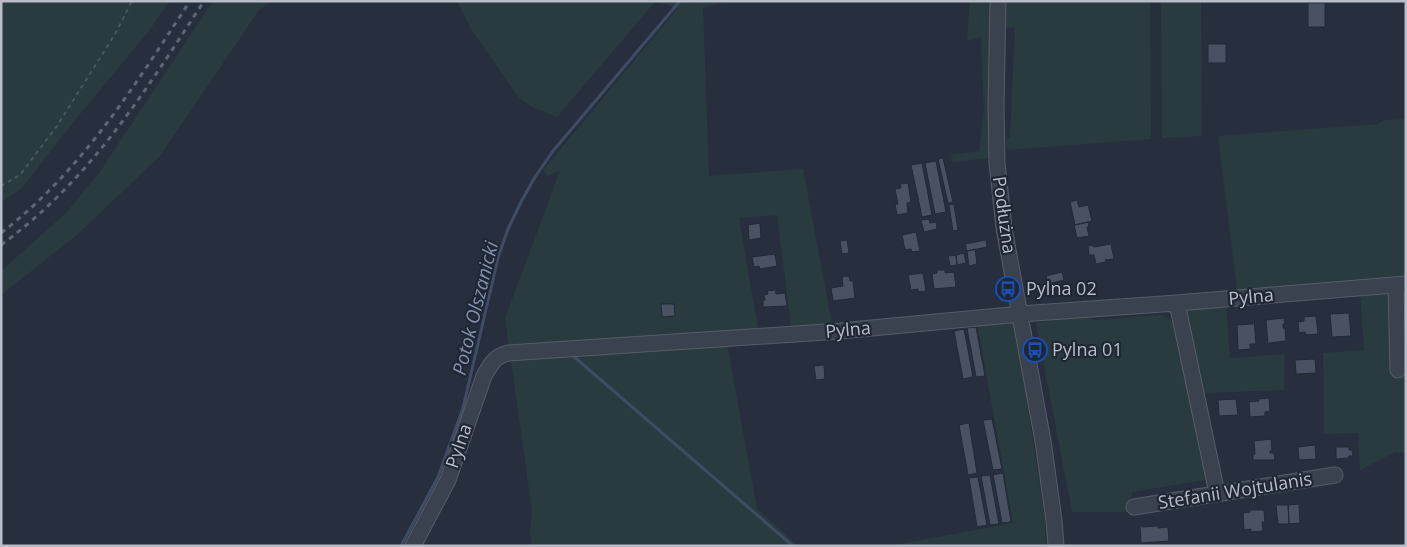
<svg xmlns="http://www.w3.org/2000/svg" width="1407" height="547" viewBox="0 0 1407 547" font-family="'Open Sans',sans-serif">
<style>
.green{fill:#293b3f}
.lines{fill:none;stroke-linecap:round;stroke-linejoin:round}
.stream{stroke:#3e4c66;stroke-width:3}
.building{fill:#495262;stroke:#222936}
.minor-casing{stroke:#565d69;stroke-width:17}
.path{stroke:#47585c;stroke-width:2;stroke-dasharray:4 4;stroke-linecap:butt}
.minor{stroke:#3b424f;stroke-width:15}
.rail{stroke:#5e6675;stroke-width:3;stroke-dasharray:5 5;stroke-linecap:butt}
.labels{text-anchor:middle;stroke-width:4.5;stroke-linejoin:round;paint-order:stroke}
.street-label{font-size:18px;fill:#b8bdc9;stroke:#202734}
.poi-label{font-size:18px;fill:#b8bdc9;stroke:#202734;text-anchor:start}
.water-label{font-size:19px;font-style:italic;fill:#8191ae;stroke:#202734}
</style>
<rect width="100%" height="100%" fill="#272f3e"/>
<path class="green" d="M1,1H169L149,31L71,125L22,188L1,203Z
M213,1H272L259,10L160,156L78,234L1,295V271L66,213L99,173Z
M457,1H728L703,8L709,176L803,169L832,324L791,326L777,215L739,218L758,328L725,332L757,509L798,546H532L530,532L532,511L505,318L560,171L547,176L543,170L678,8L655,2L557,117L532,107L519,98L471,29Z
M970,1H992L991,158L952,162L951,155L979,151L984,112L981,37L967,41Z
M1004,1H1150L1151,139L1007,150L1006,140L1010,137L1015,28L1004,27Z
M1161,1H1201L1202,136L1162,138Z
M1406,119V276L1237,290L1218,136L1378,124L1384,120Z
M1387,292L1390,306L1393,373L1406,372V453L1395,452L1360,470L1358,433L1324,434L1323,353L1364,350L1360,293Z
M1226,305L1230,358L1285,354L1284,390L1204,393L1186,318L1189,308Z
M1162,315L1175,323L1205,480L1132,492L1129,512H1072L1036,323L1084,316L1093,320Z
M1014,319L1045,518L1046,546H889L1013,523L977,322Z"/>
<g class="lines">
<path class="stream" d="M572,355L793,546
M401,546L438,477L463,408L498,258L508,229L521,202L535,177L553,151L680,1"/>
</g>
<path class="building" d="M1308,3H1325V27H1308Z
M1208,44H1226V63H1208Z
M943,158L953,202L948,203L938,159Z
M936,161L946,212L935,214L925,163Z
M922,163L932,215L922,217L911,165Z
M908,183L911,202L907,203L908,213L897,215L895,204H898L895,189L901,188L900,184Z
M1077,200L1079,207L1088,205L1092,221L1075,225L1070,202Z
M954,204L958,230L953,231L949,205Z
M929,219L930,223L936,222L937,229L924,232L921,220Z
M1088,222L1089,227H1087L1089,236L1077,238L1074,225Z
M760,223L761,238L749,240L748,225Z
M916,232L920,251L912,252L911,249L905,250L902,235Z
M847,240L849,253L842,254L840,241Z
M986,240L987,247L967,251L965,244Z
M1111,244L1114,259L1105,260L1106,262L1096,264L1094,255H1089L1088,246L1093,245L1094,247Z
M975,249L977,264L969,266L967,251Z
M964,253L966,263L957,265L956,255Z
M775,254L777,266L760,269L759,266L754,267L752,257Z
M956,255L957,265L950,266L948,256Z
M937,270H945V273L954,272L956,287L934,289L932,274L937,273Z
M1062,272L1064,280L1048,284L1046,276Z
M923,273L926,291L918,292V289L911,290L908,275Z
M849,276L850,281H853L855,298L833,301L831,288L843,286L842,277Z
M775,290L776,294L785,293L787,306L763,307V300H765L764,295L768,294L767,291Z
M661,304H674L675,316L662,317Z
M1349,313L1351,336L1332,337L1330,314Z
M1316,316L1318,334L1306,335L1305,332L1299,333L1298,322L1304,321V317Z
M1284,318L1285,324H1283V328H1285L1286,342L1285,341L1269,343L1268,344L1266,320Z
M1253,321H1254L1256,344H1250V349L1238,350L1237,325L1253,324Z
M976,327L985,376L976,377L967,328Z
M964,329L973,377L963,379L954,331Z
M1315,359L1316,373L1296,374L1295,360Z
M824,365L825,379L816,380L814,366Z
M1269,398L1270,411L1265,412V416L1250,417L1249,402L1259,401L1258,399Z
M1236,399L1238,415L1219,416L1218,400Z
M992,419L1002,469L993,470L983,420Z
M969,423L977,473L968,475L959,425Z
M1271,439L1272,451H1270V453H1274L1275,460H1253V455L1255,454L1254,441Z
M1315,445L1316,459L1299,460L1298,447Z
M1336,447H1349V450H1352L1353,456H1349V458L1336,459Z
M1003,473L1011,522L1002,523L993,475Z
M990,475L999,524L990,525L981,476Z
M978,477L987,525L977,527L969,478Z
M1288,504L1289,524H1278L1276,505H1287Z
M1288,504V505L1299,504L1300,523L1289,524Z
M1250,510H1264L1265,522H1262L1263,531L1251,532V529L1244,530L1243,513L1250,512Z
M1157,524H1158V528L1168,527L1169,541L1141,543L1140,525H1142V527L1157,526Z"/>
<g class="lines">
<defs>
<path id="minor" d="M998,1L996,107L997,163L1004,228L1043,441L1054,520L1056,546
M1396,285L1398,370
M1177,303L1217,493
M1134,507L1335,475
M413,546L448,480L484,376C490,365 495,356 508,353L840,331L1020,314L1177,303L1406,284"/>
</defs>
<use href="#minor" class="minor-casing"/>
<path class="path" d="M1,186L20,175L57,126L115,34L132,1"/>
<use href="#minor" class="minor"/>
<path class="rail" d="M1,233C82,171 135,85 190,1
M1,245C91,179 144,93 204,1"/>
</g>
<defs>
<symbol id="bus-ring" viewBox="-11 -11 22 22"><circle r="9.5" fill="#202734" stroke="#1a4fb4" stroke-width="1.5"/><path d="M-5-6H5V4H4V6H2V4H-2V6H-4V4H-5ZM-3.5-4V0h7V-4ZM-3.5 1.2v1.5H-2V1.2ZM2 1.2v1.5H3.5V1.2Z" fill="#1a4fb4"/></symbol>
</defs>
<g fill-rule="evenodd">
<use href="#bus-ring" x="994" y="275" width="28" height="28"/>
<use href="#bus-ring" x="1021" y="336" width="28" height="28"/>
</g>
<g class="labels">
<g class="street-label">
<text transform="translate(1004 215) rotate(82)" y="6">Podłużna</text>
<text transform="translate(1251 297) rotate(-5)" y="6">Pylna</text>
<text transform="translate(848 330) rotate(-5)" y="6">Pylna</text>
<text transform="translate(459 446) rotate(-71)" y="6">Pylna</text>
<text transform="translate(1235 491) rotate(-9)" y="6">Stefanii Wojtulanis</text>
</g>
<g class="poi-label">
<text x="1026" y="295">Pylna 02</text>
<text x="1052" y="356">Pylna 01</text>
</g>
<g class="water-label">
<text transform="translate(475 308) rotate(-76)" y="7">Potok Olszanicki</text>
</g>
</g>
<rect width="1407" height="547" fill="none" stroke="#b8bdc9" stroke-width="5"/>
</svg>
